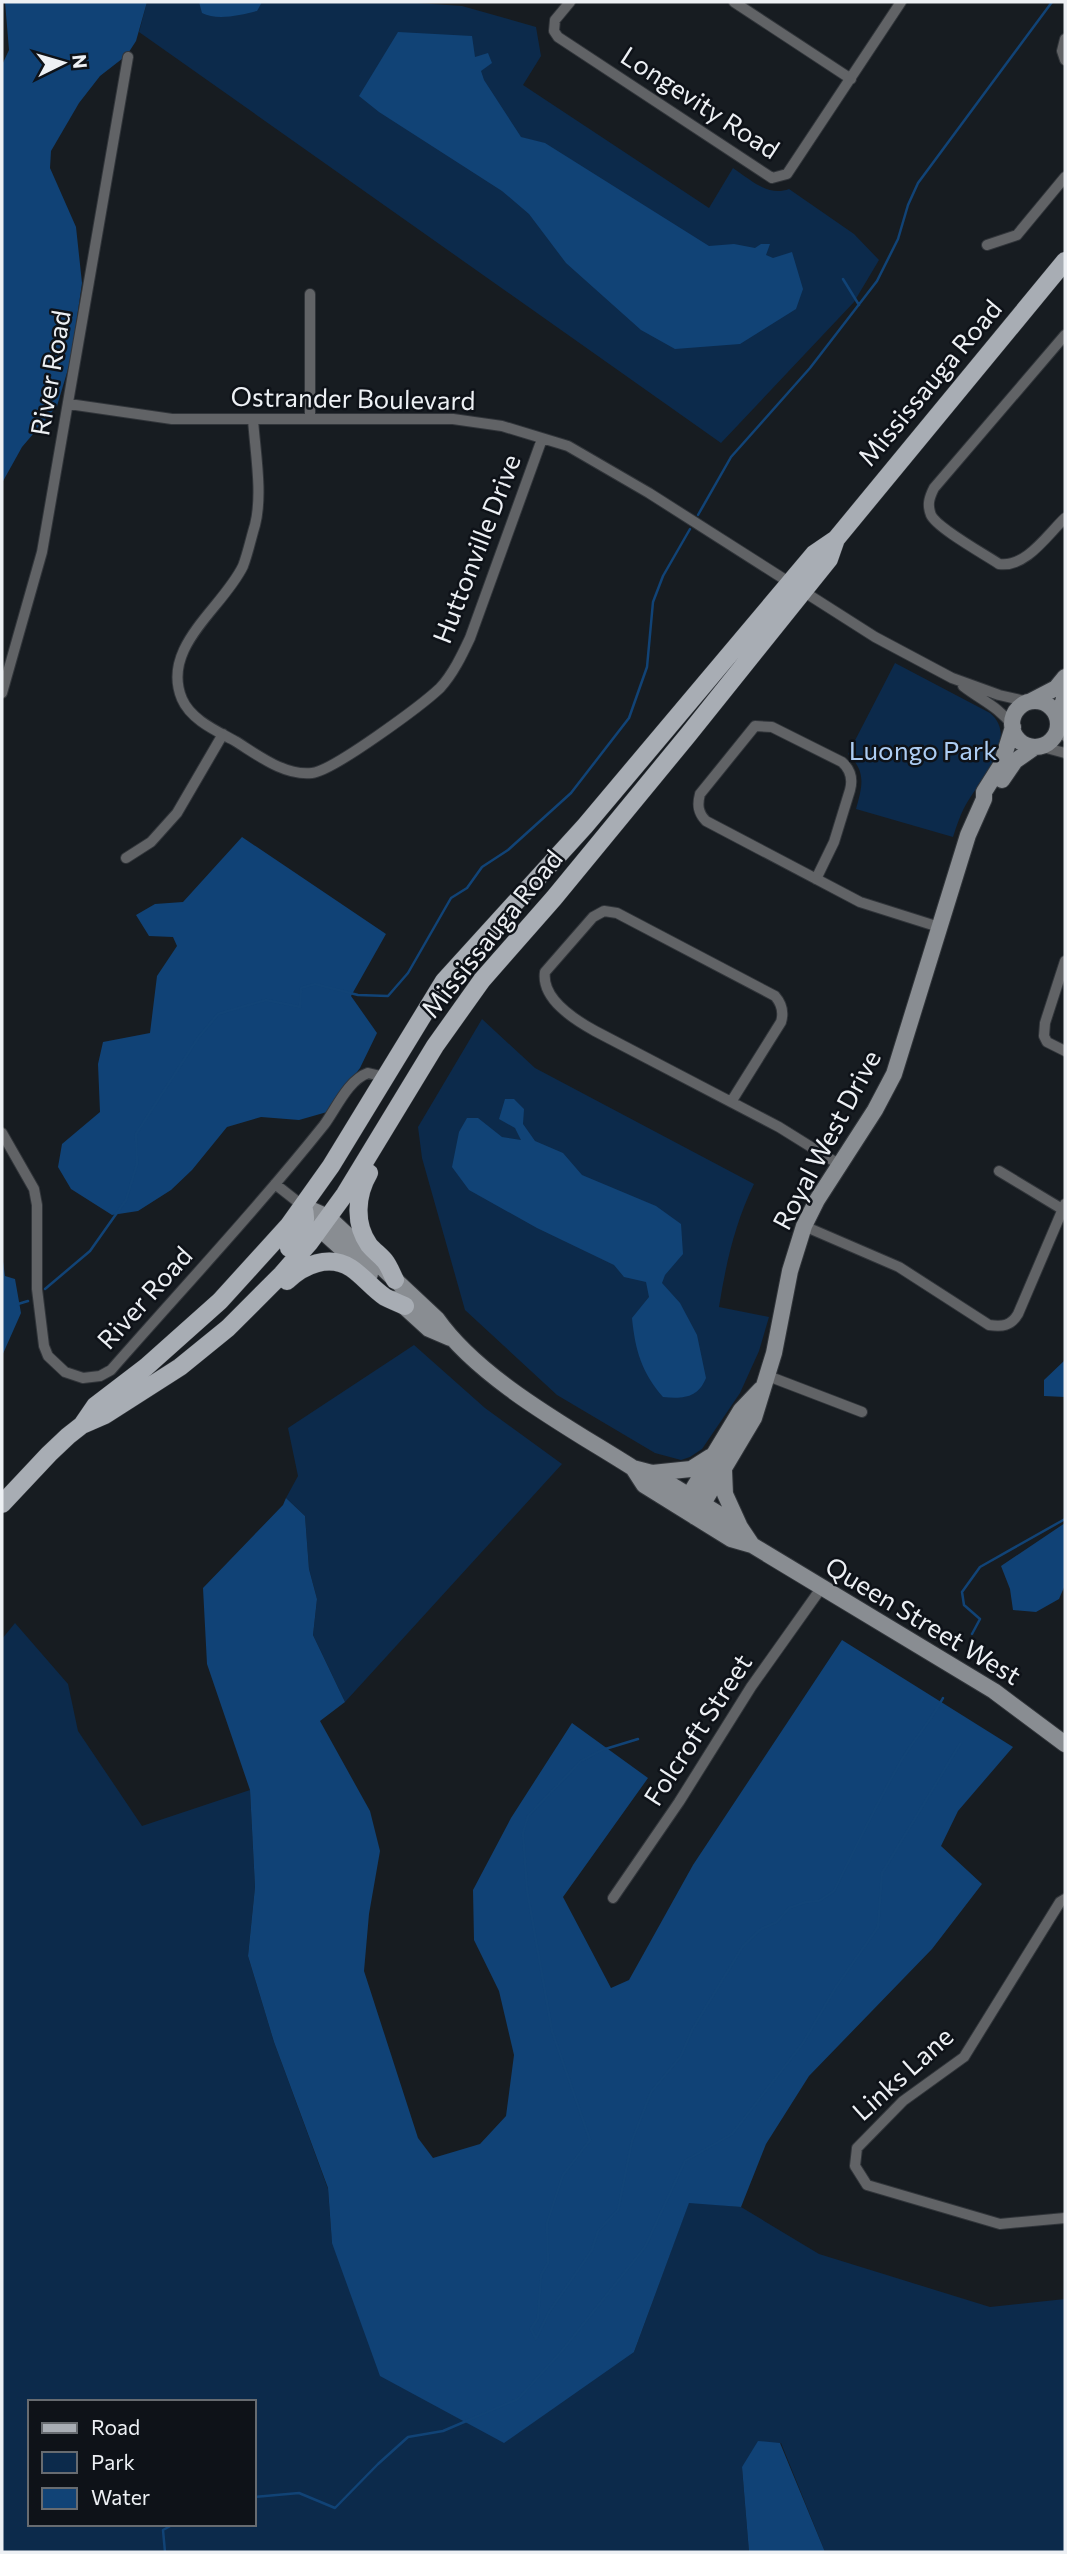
<svg xmlns="http://www.w3.org/2000/svg" width="1067" height="2554" viewBox="0 0 1067 2554" font-family="Commissioner,sans-serif">
<style>
.green{fill:#0c2a4b;fill-rule:evenodd}
.forest{fill:#104276}
.water{fill:#114376}
.lines{fill:none;stroke-linecap:round;stroke-linejoin:round}
.stream{stroke:#114376;stroke-width:2.5}
.street-casing{stroke:#31353a;stroke-width:12}
.secondary-casing{stroke:#31353a;stroke-width:18}
.primary-casing{stroke:#31353a;stroke-width:19}
.street{stroke:#616366;stroke-width:10}
.secondary{stroke:#898d92;stroke-width:16}
.primary{stroke:#a8adb4;stroke-width:18}
.labels{text-anchor:middle;stroke-width:5;stroke-linejoin:round;paint-order:stroke}
.street-label{font-size:26px;fill:#edf0f4;stroke:#0e1218}
.park-label{font-size:26px;fill:#adcdf3;stroke:#0e1218}
</style>
<rect width="100%" height="100%" fill="#171c21"/>
<path class="green" d="M147,2H403L462,6L536,27L541,56L523,85L709,208L733,168C751,180 768,197 789,189L854,234L879,260L854,302L721,443L139,32Z
M895,663L990,713C1019,737 982,778 968,801C961,812 957,825 953,837L856,809C862,787 867,772 848,754Z
M482,1019L535,1068L754,1184C735,1223 726,1263 719,1307L769,1317L759,1351L740,1393L702,1449L690,1457L681,1460L655,1453L557,1395L465,1310L422,1158L418,1127Z
M414,1345L485,1408L562,1464L345,1702L313,1635L317,1599L309,1569L305,1516L286,1498L298,1476L288,1428Z
M15,1623L68,1684L78,1731L142,1826L250,1790L255,1887L248,1956L274,2042L328,2189L332,2243L634,2352L689,2202L741,2207L819,2254L990,2307L1065,2299V2552H825L781,2443L742,2467L749,2552H2V1639ZM30,2402H254V2524H30Z"/>
<path class="forest" d="M5,2H147L136,41L127,55L100,76L79,103L51,151L50,168L76,227L82,283L71,359L57,406L22,447L2,483V65L9,50Z
M242,837L386,934L351,996L377,1033L360,1068L327,1112L299,1120L261,1117L227,1127L192,1170L171,1190L138,1211L112,1215L71,1189L58,1167L62,1144L100,1112L98,1064L103,1042L150,1033L157,976L177,946L173,937L149,936L136,915L155,904L183,902Z
M1065,1360V1397L1044,1396V1380Z
M286,1498L305,1516L309,1569L317,1599L313,1635L345,1702L320,1721L370,1811L380,1851L369,1914L364,1971L418,2138L433,2158L480,2144L506,2116L514,2055L499,1991L474,1940L473,1890L511,1818L572,1723L648,1778L563,1897L611,1988L629,1980L693,1865L842,1640L1013,1747L958,1811L941,1846L982,1884L932,1949L809,2076L766,2144L741,2207L689,2203L634,2352L504,2443L380,2376L332,2243L328,2188L274,2042L248,1956L255,1887L250,1790L207,1664L203,1588L283,1505Z
M1065,1523V1585L1059,1599L1036,1612L1013,1610L1010,1589L1001,1566Z
M758,2441L780,2443L825,2552H749L742,2467Z"/>
<path class="water" d="M199,2H262L257,11C241,15 217,21 202,13Z
M398,32L472,36L475,57L488,53L492,63L481,71L484,80L521,137L545,143L709,246L734,244L755,248L761,244H770L766,255L773,258L792,252L803,289L796,309L740,344L675,349L641,330L566,263L529,214L502,191L379,112L359,96Z
M505,1099H514L524,1109L523,1124L535,1141L563,1153L582,1175L656,1206L681,1224L683,1254L665,1275L662,1283L680,1303L697,1335L706,1378C698,1398 683,1399 663,1397C642,1373 635,1350 632,1318L649,1297L646,1282L624,1277L614,1265L537,1228L469,1190L452,1167L459,1132L467,1118H478L502,1137L521,1140L515,1128L499,1119Z
M2,1254L5,1276L15,1279L21,1313L2,1356Z"/>
<g class="lines">
<path class="stream" d="M843,279L859,305
M698,515L731,457L810,368L877,281L898,239L908,205L918,183L1052,2
M45,1289L90,1251L126,1200L137,1164L136,1134L198,1038L218,1014L266,1000L300,1007L301,988L315,984L358,995L388,996L408,973L451,898L467,888L482,867L508,850L571,793L629,718L647,667L653,602L663,576L690,529
M18,1304L28,1301
M972,1634L980,1619L964,1605L962,1592L980,1567L1065,1519
M536,2339L549,2312L592,2250L598,2231L618,2210L632,2141L651,2092L681,2056L692,2030L743,1946L761,1929L777,1922L789,1908L806,1902L819,1901L834,1891C856,1847 877,1803 901,1761C914,1739 931,1721 943,1698
M536,2339L531,2329L538,2318L541,2275L548,2263L547,2223L563,2175L590,2140L552,2031L527,1890L523,1833L528,1816L581,1761L602,1750L638,1739
M254,2497L299,2493L335,2508L378,2464L408,2437L443,2431L518,2399L561,2352L645,2247L685,2161L732,2134L803,2043L836,1987L878,1927L882,1873L960,1744
M165,2552L163,2530L174,2524"/>
<defs>
<path id="street" d="M570,2L555,20L554,31L558,37L772,178L787,174L901,2
M734,2L851,79
M1065,39L1062,51L1065,60
M987,245L1017,235L1065,177
M310,294V418
M1065,335L934,488C929,498 927,505 931,515C937,528 984,554 999,564C1026,568 1047,535 1065,518
M69,404L172,419H453L502,426L568,446L649,493L875,637L952,678L999,695L1029,702
M253,419C255,451 263,494 255,525C251,538 248,553 243,566C223,608 160,647 182,699C191,720 217,731 235,741C258,755 284,776 312,773C333,771 422,705 440,688C453,674 462,655 470,638L542,439
M963,686C981,700 999,707 1013,726
M2,693L42,552L128,57
M1058,723L1065,736
M1039,746L1065,753
M126,858L151,842L177,813L223,734
M816,879L834,842L850,790C853,779 851,770 842,762L772,727L755,726L700,794C697,805 698,813 706,821L860,902L939,927
M1065,961L1045,1023L1044,1036L1047,1042L1065,1051
M731,1102L781,1022C784,1012 782,1004 775,996L617,913L604,911L593,917L545,972C541,999 575,1020 595,1031L779,1127L840,1165
M2,1133L34,1189L37,1205V1289L44,1346L48,1356L65,1372L83,1378L100,1376L111,1370C182,1289 256,1210 324,1125C336,1109 348,1080 368,1073L385,1077
M999,1171L1062,1209
M275,1184L303,1206
M804,1226L899,1267L989,1325C1002,1327 1011,1326 1018,1314L1065,1204
M768,1376L862,1412
M613,1898L679,1802L751,1687L822,1587
M1065,1899L1060,1902L964,2057L903,2101L857,2148L855,2166L867,2185L1000,2224L1065,2218"/>
<path id="secondary" d="M1031,701L1056,688L1065,677
M1012 724a23 23 0 1 1 46 0a23 23 0 1 1-46 0Z
M1058,720L1065,695
M1002,780L1015,761L1035,747
M303,1206L328,1217L437,1319C480,1380 570,1428 633,1468L652,1473L740,1527L752,1545
M313,1219L320,1229L370,1274
M396,1299L429,1329L450,1338
M633,1468L644,1485L731,1539L752,1545L994,1691L1065,1744
M724,1470L725,1494L740,1527
M652,1473L691,1469L710,1457
M684,1504L741,1410L761,1389
M695,1517L754,1418L774,1353L790,1271L804,1226L817,1200L875,1110L894,1074L968,835L984,799V792L1001,765L1013,727"/>
<path id="primary" d="M369,1173C356,1195 354,1224 369,1245C374,1251 380,1255 385,1261C389,1266 392,1274 395,1280
M289,1248C302,1233 309,1225 303,1206
M287,1281C303,1265 329,1254 351,1268C363,1276 373,1289 385,1297C391,1300 398,1303 405,1306
M82,1425L95,1406L146,1367L220,1301L289,1225L331,1166L444,981L585,826L814,554L836,539L1065,261
M2,1504L49,1454L68,1436L82,1425L105,1415L180,1367L228,1328L282,1274L310,1242L345,1194L435,1046L482,980L554,898L688,735L829,559L836,539"/>
</defs>
<use href="#street" class="street-casing"/>
<use href="#secondary" class="secondary-casing"/>
<use href="#primary" class="primary-casing"/>
<use href="#street" class="street"/>
<use href="#secondary" class="secondary"/>
<use href="#primary" class="primary"/>
</g>
<g class="labels">
<g class="street-label">
<text transform="translate(700 103) rotate(33)" y="9">Longevity Road</text>
<text transform="translate(51 373) rotate(-80)" y="9">River Road</text>
<text transform="translate(930 383) rotate(-50)" y="9">Mississauga Road</text>
<text transform="translate(353 399) rotate(1)" y="9">Ostrander Boulevard</text>
<text transform="translate(477 549) rotate(-69)" y="9">Huttonville Drive</text>
<text transform="translate(492 934) rotate(-51)" y="9">Mississauga Road</text>
<text transform="translate(827 1140) rotate(-62)" y="9">Royal West Drive</text>
<text transform="translate(145 1298) rotate(-48)" y="9">River Road</text>
<text transform="translate(923 1621) rotate(31)" y="9">Queen Street West</text>
<text transform="translate(698 1730) rotate(-57)" y="9">Folcroft Street</text>
<text transform="translate(903 2074) rotate(-42)" y="9">Links Lane</text>
</g>
<g class="park-label">
<text x="923" y="760">Luongo Park</text>
</g>
</g>
<rect width="1067" height="2554" fill="none" stroke="#edf0f4" stroke-width="7"/>
<rect x="28" y="2400" width="228" height="126" fill="#0e1218" stroke="#676b70" stroke-width="2"/>
<rect x="42" y="2423" width="35" height="10" fill="#a8adb4" stroke="#676b70" stroke-width="2"/>
<text x="91" y="2435" font-size="21" fill="#edf0f4">Road</text>
<rect x="42" y="2452" width="35" height="21" fill="#0c2a4b" stroke="#676b70" stroke-width="2"/>
<text x="91" y="2470" font-size="21" fill="#edf0f4">Park</text>
<rect x="42" y="2488" width="35" height="21" fill="#114376" stroke="#676b70" stroke-width="2"/>
<text x="91" y="2505" font-size="21" fill="#edf0f4">Water</text>
<g transform="translate(63 63) rotate(85)" stroke="#0e1218" stroke-width="5" paint-order="stroke">
<path d="M0-5L12 26L0 18L-12 26Z" fill="#edf0f4"/>
<text y="-10" font-size="19" font-weight="bold" text-anchor="middle" fill="#edf0f4">N</text>
</g>
</svg>
